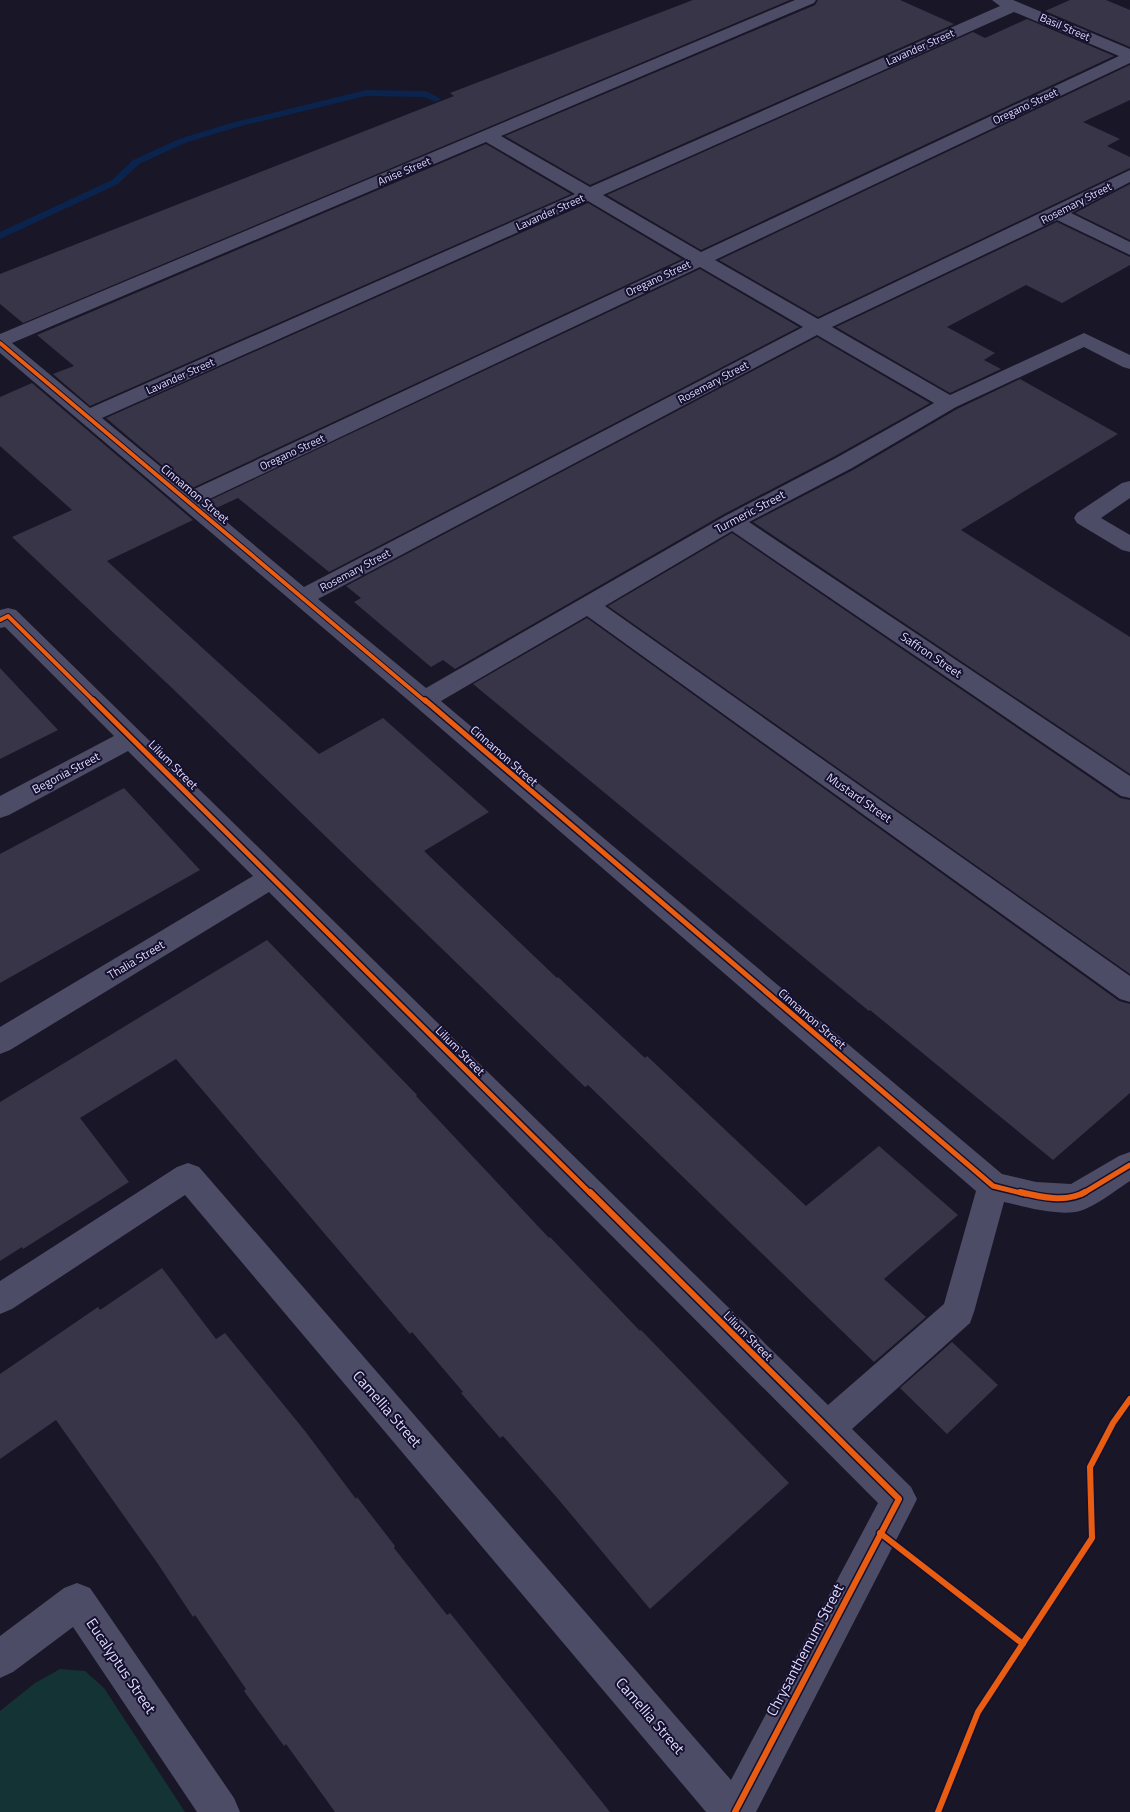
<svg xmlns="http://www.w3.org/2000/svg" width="1130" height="1812" viewBox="0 0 1130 1812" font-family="'Titillium Web',sans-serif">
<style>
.green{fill:#143334}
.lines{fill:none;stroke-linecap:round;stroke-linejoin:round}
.stream{fill:#0b244e;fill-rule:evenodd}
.building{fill:#383548}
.minor{fill:#4c4c67;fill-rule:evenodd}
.cycleway-far2-casing{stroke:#15102d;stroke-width:6}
.cycleway-far1-casing{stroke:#15102d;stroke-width:8}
.cycleway-casing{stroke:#15102d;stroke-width:9}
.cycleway-far2{stroke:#e95d12;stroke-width:4}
.cycleway-far1{stroke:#e95d12;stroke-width:5}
.cycleway{stroke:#e95d12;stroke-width:6}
.labels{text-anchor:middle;stroke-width:4;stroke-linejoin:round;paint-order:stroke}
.far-street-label{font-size:11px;fill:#dfdcff;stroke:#15102d}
.street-label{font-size:12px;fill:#dfdcff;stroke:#15102d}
.near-street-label{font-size:15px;fill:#dfdcff;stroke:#15102d}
</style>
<rect width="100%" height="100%" fill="#191627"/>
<path class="green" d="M60,1669L85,1671L104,1688L185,1812H0V1711L35,1683Z"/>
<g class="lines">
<path class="stream" d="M366,90L426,91L441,99L436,102L424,97L366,96L237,127L185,143L139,164L118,184L0,239V232L112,180L133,160L179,139L231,123Z"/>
</g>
<path class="building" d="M693,0H790L23,323L0,304V274L454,96L450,93Z
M818,0H900L954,24L590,185L505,136L815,5Z
M1070,0H1106L1130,10V47L1045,11Z
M1027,19L1114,56L701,250L607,195L973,32L985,38Z
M1130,65V100L1083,122L1120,139L1107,146L1130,157V168L818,317L719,260Z
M486,144L571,194L90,406L53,374L74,366L37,335Z
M1130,184V240L1075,213Z
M588,203L682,259L190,489L106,418Z
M1057,222L1130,257V265L1062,303L1026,285L947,327L995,353L984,360L1001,369L950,393L836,327Z
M700,269L799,327L329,572L238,498L214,509L206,502Z
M817,337L930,403L835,456L724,514L455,669L443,660L431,667L354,602L361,598L346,586Z
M1020,379L1118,434L961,530L1130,637V774L753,522L853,470L957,409Z
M32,383L193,520L107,561L319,754L383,718L489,812L424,851L557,978L558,977L645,1058L647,1056L806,1206L879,1146L958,1215L884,1279L926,1317L874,1362L588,1085L585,1087L172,688L12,537L72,510L0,446V397Z
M732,533L1120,798L1130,800V974L608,606Z
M587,618L1119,1001L1130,1004V1093L1053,1160L870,1010L869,1011L842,989L473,684Z
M0,668L58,730L0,759Z
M124,788L200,870L0,983V854Z
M267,940L417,1095L416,1096L549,1238L550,1237L640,1331L641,1330L789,1483L650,1609L559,1500L503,1436L500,1438L461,1393L463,1392L412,1332L410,1334L176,1059L80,1118L129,1182L23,1249L22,1247L0,1261V1102Z
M162,1268L216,1339L225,1333L305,1431L356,1499L357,1497L395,1546L394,1548L447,1615L450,1613L610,1812H335L286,1744L284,1746L244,1691L246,1689L195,1615L193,1617L158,1564L56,1420L0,1459V1374L98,1307L100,1310Z
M952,1342L998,1385L947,1434L900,1388Z"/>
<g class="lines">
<path class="minor" d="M795,0H816L814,3L501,136L590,187L1000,6L992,0H1013L1130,49V63L715,260L818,319L1130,170V182L1071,213L1130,242V255L1057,220L832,327L950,395L1084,333L1130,355V369L1123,367L1084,347L956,407L852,468L749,522L1130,776V798L1121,796L732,531L605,606L1130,976V1002L1120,999L587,616L441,701L1002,1174L1036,1182L1071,1184L1119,1156L1130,1152V1181C1116,1190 1091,1210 1075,1212C1052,1215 1026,1207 1004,1202L974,1312L970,1323L852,1429L911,1487L917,1499L911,1511L756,1812H706L185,1195L12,1309L0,1314V1281L177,1167L188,1163L199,1167L731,1780L878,1503L269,892L10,1050L0,1054V1027L253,876L128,751L9,815L0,818V796L114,736L5,627L0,628V610L8,608L16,610L828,1405L944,1304L976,1191L415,706L0,353V334ZM1014,12L1119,56L701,252L603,195ZM486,142L575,194L90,408L12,343ZM588,201L686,259L190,491L102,418ZM700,267L803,327L304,587L203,502ZM817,335L934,403L836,458L725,516L426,688L318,599Z
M1130,481V498L1101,518L1130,535V552L1122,550L1077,523L1074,518L1077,513L1122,483Z
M77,1583L90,1588L234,1798L240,1812H197L73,1627L13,1672L0,1678V1636L64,1588Z"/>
<defs>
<path id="cycleway-far2" d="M0,343L426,702
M0,620L8,616L95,702"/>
<path id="cycleway-far1" d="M93,700L591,1194
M425,700L993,1186L1025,1194
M1082,1194L1130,1165"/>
<path id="cycleway" d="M590,1192L899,1499L735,1812
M1020,1192C1040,1197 1067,1203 1085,1192
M880,1533L1023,1644
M938,1812L978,1712L1092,1538L1090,1467L1113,1423L1130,1399"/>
</defs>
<use href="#cycleway-far2" class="cycleway-far2-casing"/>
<use href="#cycleway-far1" class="cycleway-far1-casing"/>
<use href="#cycleway" class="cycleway-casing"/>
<use href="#cycleway-far2" class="cycleway-far2"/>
<use href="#cycleway-far1" class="cycleway-far1"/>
<use href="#cycleway" class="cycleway"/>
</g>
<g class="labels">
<g class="far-street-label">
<text transform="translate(1065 27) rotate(23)" y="4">Basil Street</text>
<text transform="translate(920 47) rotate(-24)" y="4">Lavander Street</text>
<text transform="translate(1025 106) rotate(-25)" y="4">Oregano Street</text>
<text transform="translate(404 171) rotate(-23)" y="4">Anise Street</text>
<text transform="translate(1076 203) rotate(-27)" y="4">Rosemary Street</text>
<text transform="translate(550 212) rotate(-24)" y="4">Lavander Street</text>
<text transform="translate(658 278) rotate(-25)" y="4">Oregano Street</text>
<text transform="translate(180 376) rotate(-24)" y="4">Lavander Street</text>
<text transform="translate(713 382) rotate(-28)" y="4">Rosemary Street</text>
<text transform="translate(292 452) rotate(-25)" y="4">Oregano Street</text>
<text transform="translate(355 570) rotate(-28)" y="4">Rosemary Street</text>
</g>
<g class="street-label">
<text transform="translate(195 494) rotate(40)" y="4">Cinnamon Street</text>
<text transform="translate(750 512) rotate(-28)" y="4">Turmeric Street</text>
<text transform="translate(931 655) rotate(34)" y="4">Saffron Street</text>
<text transform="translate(504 756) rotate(41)" y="4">Cinnamon Street</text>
<text transform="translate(173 765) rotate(45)" y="4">Lilium Street</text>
<text transform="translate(66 773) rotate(-28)" y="4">Begonia Street</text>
<text transform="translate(859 798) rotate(35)" y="4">Mustard Street</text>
<text transform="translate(136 960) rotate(-31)" y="4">Thalia Street</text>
<text transform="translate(812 1019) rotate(41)" y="4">Cinnamon Street</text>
<text transform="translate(460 1051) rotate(45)" y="4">Lilium Street</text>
<text transform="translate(748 1336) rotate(45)" y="4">Lilium Street</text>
</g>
<g class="near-street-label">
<text transform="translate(387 1409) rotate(49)" y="5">Camellia Street</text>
<text transform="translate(805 1650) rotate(-62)" y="5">Chrysanthemum Street</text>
<text transform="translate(121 1666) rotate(56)" y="5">Eucalyptus Street</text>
<text transform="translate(650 1716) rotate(49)" y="5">Camellia Street</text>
</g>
</g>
</svg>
